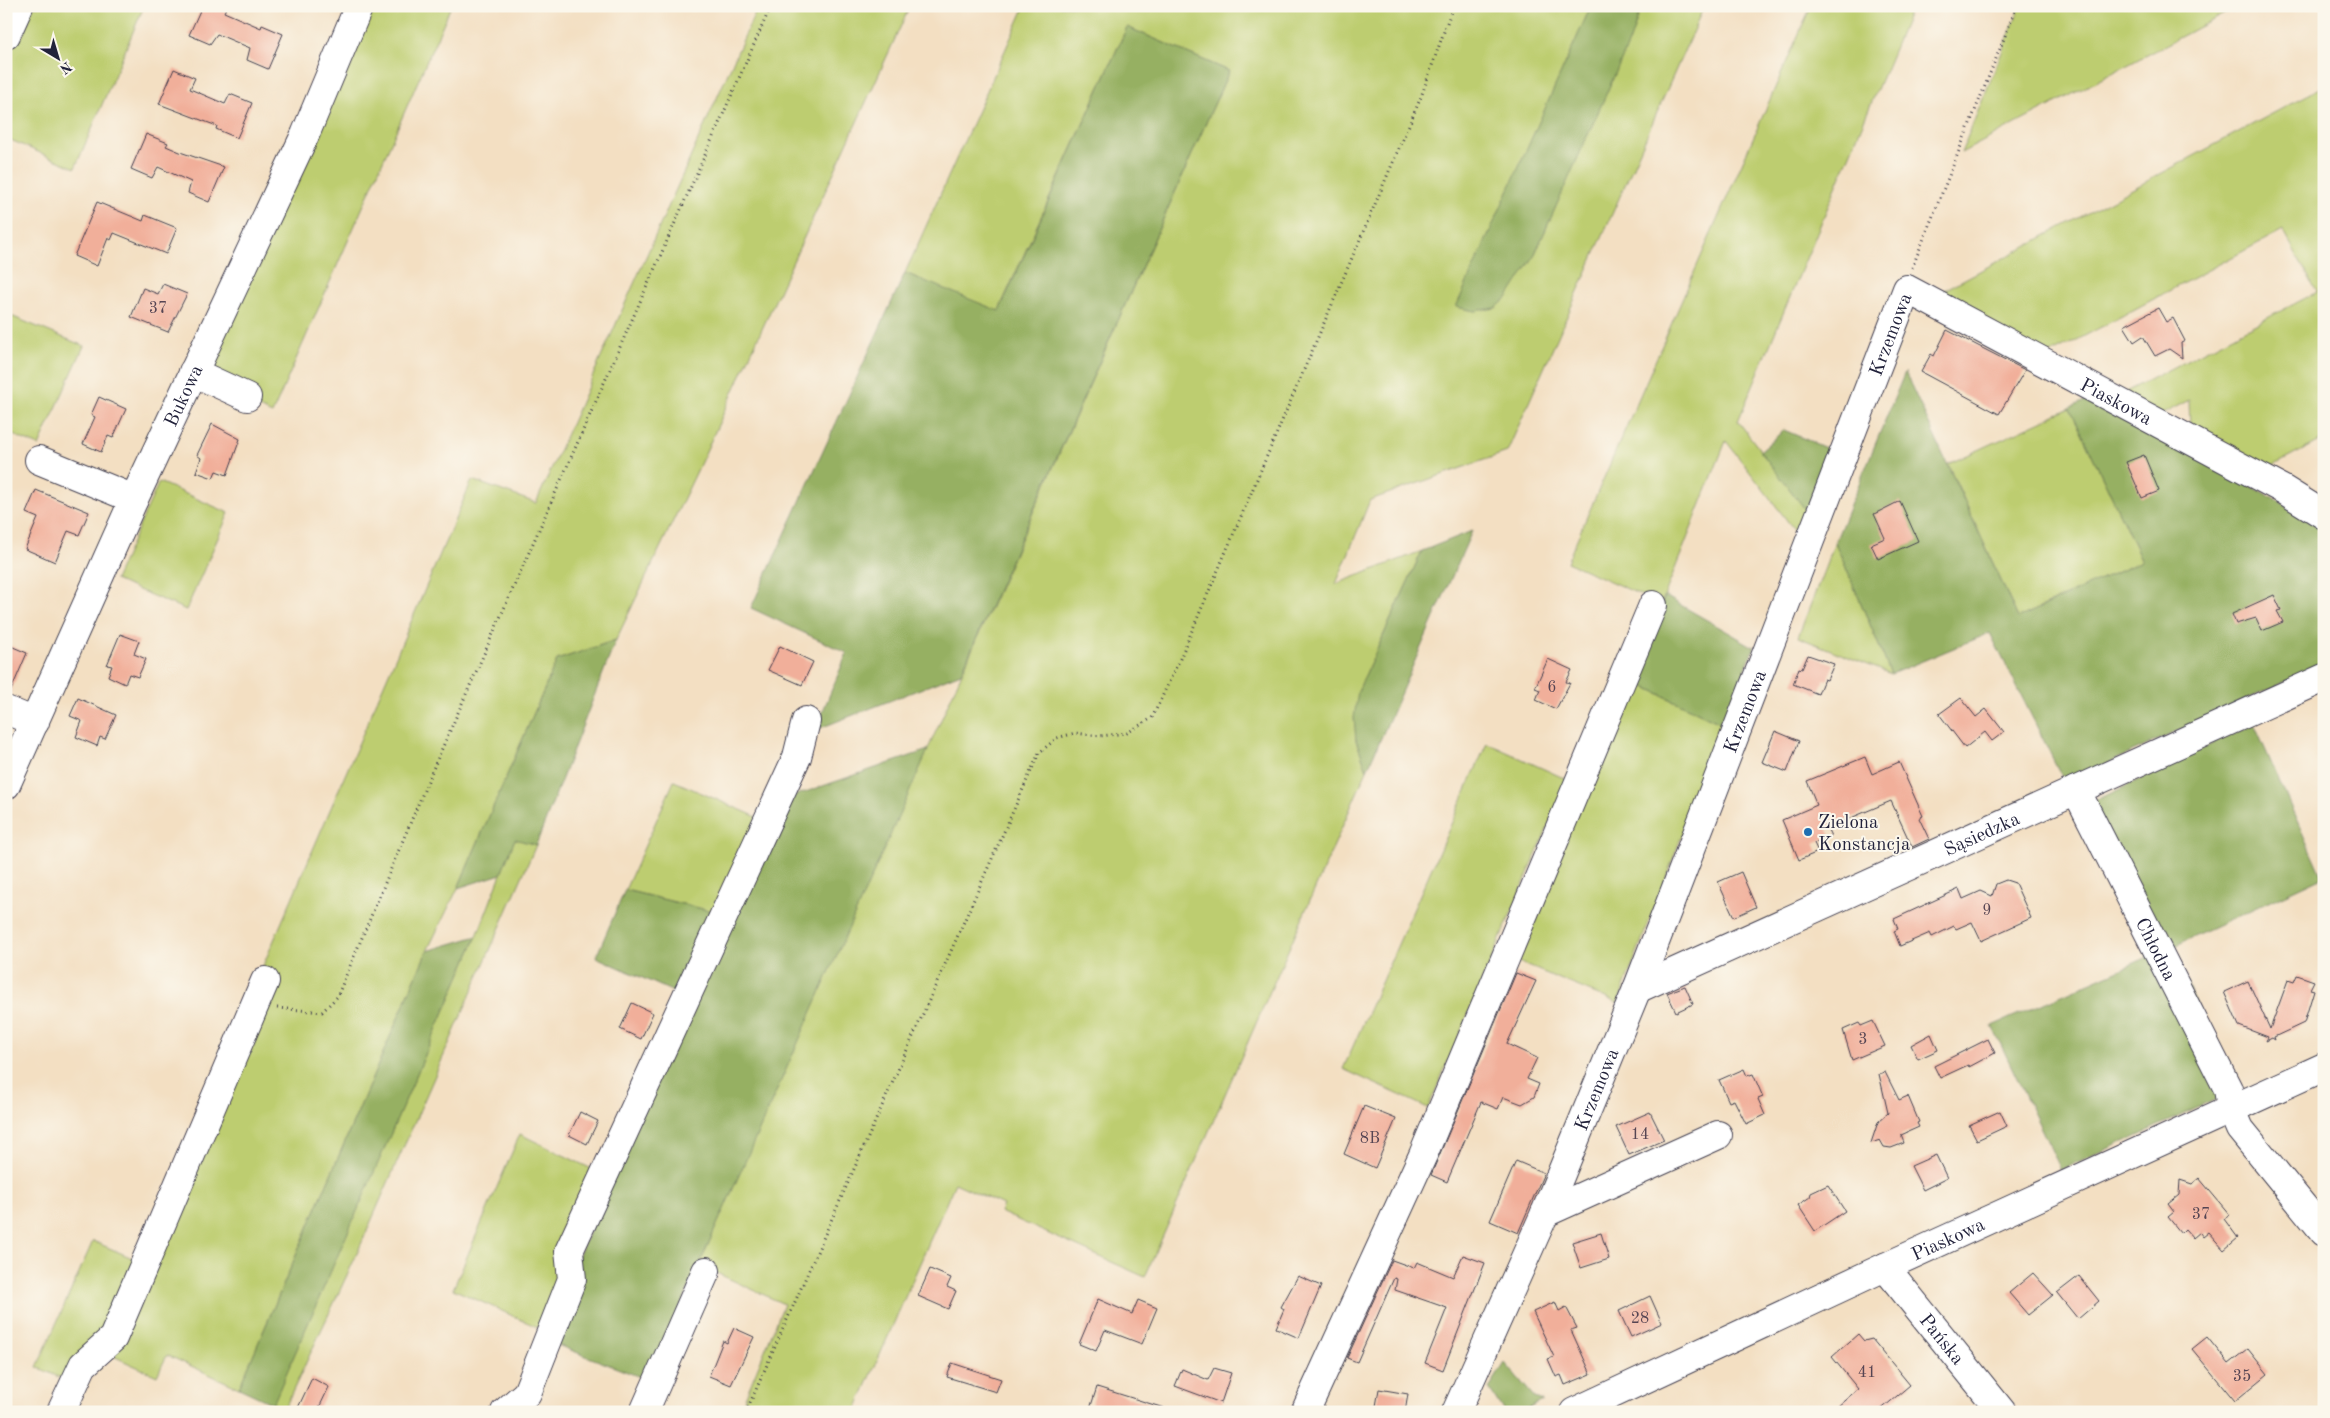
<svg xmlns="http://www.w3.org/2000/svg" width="2330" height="1418" viewBox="0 0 2330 1418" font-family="'Old Standard TT',serif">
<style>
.green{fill:#bdcd6f;stroke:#707855}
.forest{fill:#96b062;stroke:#5c694e}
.building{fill:#f1af9a}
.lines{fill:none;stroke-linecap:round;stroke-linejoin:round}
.minor-casing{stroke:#413e4f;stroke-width:30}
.path{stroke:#413e4f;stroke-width:3;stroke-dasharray:1 4;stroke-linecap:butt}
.minor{stroke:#fff;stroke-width:28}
.poi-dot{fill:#1f6fb2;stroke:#fbf7ec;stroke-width:2}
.labels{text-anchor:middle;stroke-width:4;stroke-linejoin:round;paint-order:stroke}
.number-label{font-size:16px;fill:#564553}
.street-label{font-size:19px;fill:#22223b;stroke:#fbf7ec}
.poi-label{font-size:19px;fill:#22223b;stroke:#fbf7ec;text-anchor:start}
</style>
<rect width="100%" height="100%" fill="#fbf7ec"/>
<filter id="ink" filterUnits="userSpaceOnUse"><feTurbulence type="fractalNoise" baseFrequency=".02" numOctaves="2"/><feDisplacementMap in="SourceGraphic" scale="10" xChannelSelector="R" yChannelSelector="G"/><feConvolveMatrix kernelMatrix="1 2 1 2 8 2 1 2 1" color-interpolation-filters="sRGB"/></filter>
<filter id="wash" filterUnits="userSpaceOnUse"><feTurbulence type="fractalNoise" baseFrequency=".0096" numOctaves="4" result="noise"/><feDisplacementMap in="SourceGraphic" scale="20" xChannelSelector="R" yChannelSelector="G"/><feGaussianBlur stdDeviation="1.12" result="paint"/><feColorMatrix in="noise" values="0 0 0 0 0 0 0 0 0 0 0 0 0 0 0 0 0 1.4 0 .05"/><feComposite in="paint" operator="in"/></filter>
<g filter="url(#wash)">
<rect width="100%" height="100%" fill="#f3dfc2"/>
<path class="green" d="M30,6H144L75,168L6,138V62Z
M369,6H451L272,414L250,404L206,367Z
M758,6H910L697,471L616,640L557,660L458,888L427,951L239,1388L167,1355L157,1376L113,1356L259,975L472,480L536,503Z
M1025,6H1591L1457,307L1475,311L1533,258L1628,43L1642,6H1704L1507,452L1370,500L1336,584L1422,551L1358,691L1356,740L1367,770L1145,1277L1000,1212L1003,1205L955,1183L855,1412H757L741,1408L784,1304L699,1265L1229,71L1127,27L998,312L905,273Z
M1811,6H1912L1738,421L1808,513L1799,536L1726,441L1661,604L1567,562Z
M2027,6H2239L1961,153L2019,10Z
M2324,86V439L2267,469L2190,428L2189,400L2157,417L2116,397L2317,292L2283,230L2047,356L1935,295Z
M11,316L84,346L39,446L6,432V327Z
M2070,408L2142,561L2018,618L1948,464Z
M159,482L229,513L186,610L115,580Z
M1835,542L1891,674L1798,637Z
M1629,679L1724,725L1618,1003L1511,959Z
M1487,743L1568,780L1428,1108L1343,1069Z
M674,781L757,817L715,912L625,890Z
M515,838L536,845L355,1258L283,1412H269L477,936Z
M520,1134L598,1172L564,1282L544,1330L453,1289Z
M93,1241L137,1260L106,1333L67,1381L37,1367Z"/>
<path class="forest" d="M1591,6H1642L1629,43L1533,258L1508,297L1496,308L1475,311L1456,307Z
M1127,27L1229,71L961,673L815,730L847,653L751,608L905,273L999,311Z
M1905,372L2018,618L2142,561L2070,408L2091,398L2324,526V664L2065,783L1990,633L1891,674L1835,542Z
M1784,430L1833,451L1808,513L1760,451Z
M1472,531L1367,770L1356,740L1354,718L1358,691L1422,551Z
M1665,596L1754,647L1724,725L1629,679Z
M616,640L536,845L515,839L501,874L458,888L557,660Z
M2254,724L2322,877L2170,948L2237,1090L2061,1170L1992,1026L2148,957L2075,804L2101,798Z
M928,750L648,1380L555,1344L577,1259L779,801Z
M625,890L715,912L678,994L596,957Z
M477,936L273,1404L239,1388L427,951Z
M1505,1363L1535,1398L1543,1401L1522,1412H1504L1489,1388Z"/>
<g id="blocks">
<path class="building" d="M202,6H227L224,12L261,28L262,25L283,34L268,69L247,60L250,48L217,34L210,44L189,35Z
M174,69L195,78L190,89L225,104L230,94L252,103L237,138L216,129L217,126L159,104Z
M146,134L168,143L166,146L180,152L224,167L209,202L188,193L191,182L158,167L152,178L131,169Z
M97,202L143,221L145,215L177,228L166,254L114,233L111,240L108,238L97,266L74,256Z
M163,284L187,294L168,332L131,317L143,288L158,294Z
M2158,308L2166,322L2173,318L2185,341L2181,343L2182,358L2169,349L2155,356L2143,336L2134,342L2124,326Z
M1947,330L2025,370L1999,414L1921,372L1931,354L1934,356Z
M99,397L126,409L113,438L108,436L101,452L83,444L95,417L91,415Z
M212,424L240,439L227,475L216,471L213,478L196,472L201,458L197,455Z
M2144,455L2159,491L2142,498L2126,462Z
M36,490L89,512L79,535L68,531L55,562L25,549L38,518L26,513Z
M1900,501L1918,541L1878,559L1871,544L1885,538L1874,514Z
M2274,595L2281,610L2277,611L2283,622L2262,631L2256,618L2236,624L2232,614Z
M120,634L139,641L134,654L146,659L138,677L129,674L125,684L108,676L112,666L107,665Z
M6,644L27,653L9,695H6Z
M780,646L813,662L802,685L768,670Z
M1808,655L1834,664L1827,680L1824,679L1818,694L1793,684L1799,668L1802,669Z
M1548,659L1572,670L1566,682L1570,683L1556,709L1536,700L1540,690L1535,688Z
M78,698L116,715L105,739L100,737L97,746L76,737L82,721L70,716Z
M1961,698L1976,717L1986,709L2004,732L1992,741L1985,732L1965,748L1939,714Z
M1775,731L1799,741L1787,772L1762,762Z
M1865,757L1872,774L1899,762L1923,816L1919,818L1929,839L1912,847L1891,801L1827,828L1831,836L1814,843L1818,852L1799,860L1782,820L1817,805L1807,781Z
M1741,872L1756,907L1734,917L1718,882Z
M2006,880L2015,883L2031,918L1981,941L1972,922L1956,929L1954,926L1932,937L1930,933L1900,946L1894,931L1898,929L1894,919L1959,889L1963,899L1981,891L1992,896L1996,884Z
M1516,973L1536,981L1507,1044L1537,1058L1527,1079L1539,1084L1534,1097L1522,1104L1503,1097L1498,1109L1481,1102L1447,1182L1431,1175Z
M2297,975L2314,981L2310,989L2314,990L2304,1023L2274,1037L2275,1040L2272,1038L2266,1041L2268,1037L2239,1026L2224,992L2248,981L2270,1029L2288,980L2294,982Z
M1685,986L1693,1004L1676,1012L1667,993Z
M632,1003L653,1013L641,1039L620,1029Z
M1873,1021L1885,1046L1852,1060L1843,1030L1859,1023L1861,1026Z
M1931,1034L1938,1050L1918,1059L1911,1045Z
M1988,1039L1995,1053L1969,1067L1968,1065L1940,1078L1934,1066Z
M1744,1069L1747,1076L1753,1074L1763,1097L1758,1099L1765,1115L1746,1124L1734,1100L1729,1102L1719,1080Z
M1885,1072L1899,1100L1908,1096L1919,1122L1917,1123L1919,1127L1901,1135L1904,1143L1891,1148L1884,1147L1880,1140L1871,1143L1878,1122L1888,1113L1879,1074Z
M1364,1106L1396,1119L1375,1168L1344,1154Z
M2000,1111L2007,1126L1977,1140L1969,1125Z
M580,1112L598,1121L587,1144L569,1135Z
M1650,1112L1664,1140L1629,1155L1616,1127Z
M1936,1155L1947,1178L1923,1190L1911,1166Z
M1516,1161L1544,1173L1518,1233L1490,1221Z
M2199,1178L2230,1215L2224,1219L2238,1238L2224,1250L2208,1232L2203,1236L2200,1232L2193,1238L2185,1229L2181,1233L2168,1217L2174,1212L2168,1204L2179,1195L2180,1180L2192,1184Z
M1828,1185L1845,1211L1815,1231L1798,1205L1810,1197L1811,1193Z
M1601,1233L1609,1259L1581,1268L1572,1242Z
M1463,1255L1485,1263L1443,1370L1425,1363L1447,1308L1395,1290L1397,1279L1394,1278L1357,1362L1347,1358L1392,1260L1414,1268L1417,1262L1453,1277Z
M930,1269L951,1278L947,1287L956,1291L948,1309L918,1296Z
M2033,1273L2053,1295L2028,1315L2009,1293Z
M1298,1276L1321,1286L1299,1338L1276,1328L1284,1309L1281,1307Z
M2079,1276L2099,1301L2078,1319L2057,1293Z
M1650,1296L1662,1323L1631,1337L1619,1311Z
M1098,1299L1132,1314L1138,1300L1157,1308L1142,1344L1105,1330L1096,1351L1079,1344Z
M1555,1302L1559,1311L1566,1307L1577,1328L1571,1330L1591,1374L1565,1385L1561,1375L1556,1377L1548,1359L1554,1357L1533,1312Z
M734,1328L754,1337L731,1385L709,1376L723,1341L727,1343Z
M1858,1334L1864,1341L1872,1339L1910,1385L1878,1412H1831L1858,1389L1832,1357Z
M2207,1337L2229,1364L2248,1349L2268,1374L2235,1401L2192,1349Z
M952,1363L1001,1379L996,1392L947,1377Z
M1214,1368L1231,1373L1221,1403L1175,1386L1182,1369L1208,1380Z
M312,1378L329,1387L317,1412H296Z
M1097,1387L1164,1408V1412H1089Z
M1379,1389L1408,1394L1405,1412H1375Z"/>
</g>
</g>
<g filter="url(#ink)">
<use href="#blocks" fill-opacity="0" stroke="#413e4f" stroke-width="1"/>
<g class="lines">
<defs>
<g id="minor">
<path d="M6,35L19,6"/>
<path d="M193,372L247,397"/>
<path d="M39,460L134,499"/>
<path d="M6,710L35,722"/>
<path id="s1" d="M6,785L134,499L305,135L359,6"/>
<path id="s2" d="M2076,790L2228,1089L2231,1108L2240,1129L2324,1232"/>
<path id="s3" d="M1637,989L2324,678"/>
<path d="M1545,1213L1718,1135"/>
<path id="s4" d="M1885,1267L2002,1412"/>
<path d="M61,1412L83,1365L113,1338L265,981"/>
<path d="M505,1412L527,1393L572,1279L569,1251L797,757L806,721"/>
<path d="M644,1412L706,1271"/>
<path d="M1305,1412L1423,1155L1653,605"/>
<path id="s5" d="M1456,1412L1545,1213L1637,989L1907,289L2284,490L2324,515"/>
<path id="s6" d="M1574,1412L1885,1267L2324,1067"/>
</g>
</defs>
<use href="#minor" class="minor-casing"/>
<path class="path" d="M1912,268L2017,6
M277,1008L322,1012L337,997L433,769L771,6
M746,1412L1039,753L1057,738L1075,733L1100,736L1127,733L1152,718L1179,661L1421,97L1453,6"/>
<use href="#minor" class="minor"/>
</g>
</g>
<circle class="poi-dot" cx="1808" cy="832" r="5"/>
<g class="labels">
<g class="number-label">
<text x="158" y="313">37</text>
<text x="1552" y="692">6</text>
<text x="1987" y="915">9</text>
<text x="1863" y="1044">3</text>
<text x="1640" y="1139">14</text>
<text x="1370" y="1143">8B</text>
<text x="2201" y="1219">37</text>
<text x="1640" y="1323">28</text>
<text x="1867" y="1377">41</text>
<text x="2242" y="1381">35</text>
</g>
<g class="street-label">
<text dy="7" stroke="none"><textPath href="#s5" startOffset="1162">Krzemowa</textPath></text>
<text dy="7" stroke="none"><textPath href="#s1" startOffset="428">Bukowa</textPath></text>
<text dy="7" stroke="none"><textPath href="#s5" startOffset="1448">Piaskowa</textPath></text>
<text dy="7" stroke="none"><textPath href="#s5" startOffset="758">Krzemowa</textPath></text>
<text dy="7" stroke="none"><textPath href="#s3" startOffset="378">Sąsiedzka</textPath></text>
<text dy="7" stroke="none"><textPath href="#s2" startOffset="178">Chłodna</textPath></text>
<text dy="7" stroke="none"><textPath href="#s5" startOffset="352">Krzemowa</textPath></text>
<text dy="7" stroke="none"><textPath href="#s6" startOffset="412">Piaskowa</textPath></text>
<text dy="7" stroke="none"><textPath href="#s4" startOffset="92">Pańska</textPath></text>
</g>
<g class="poi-label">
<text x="1818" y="828">Zielona<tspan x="1818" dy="22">Konstancja</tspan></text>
</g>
</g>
<rect width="2330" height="1418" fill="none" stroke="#fbf7ec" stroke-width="25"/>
<g transform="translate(58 58) rotate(142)" stroke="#fbf7ec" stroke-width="4" paint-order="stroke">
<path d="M0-4L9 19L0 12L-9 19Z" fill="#22223b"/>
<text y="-8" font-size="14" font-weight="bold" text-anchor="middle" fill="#22223b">N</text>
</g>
</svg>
